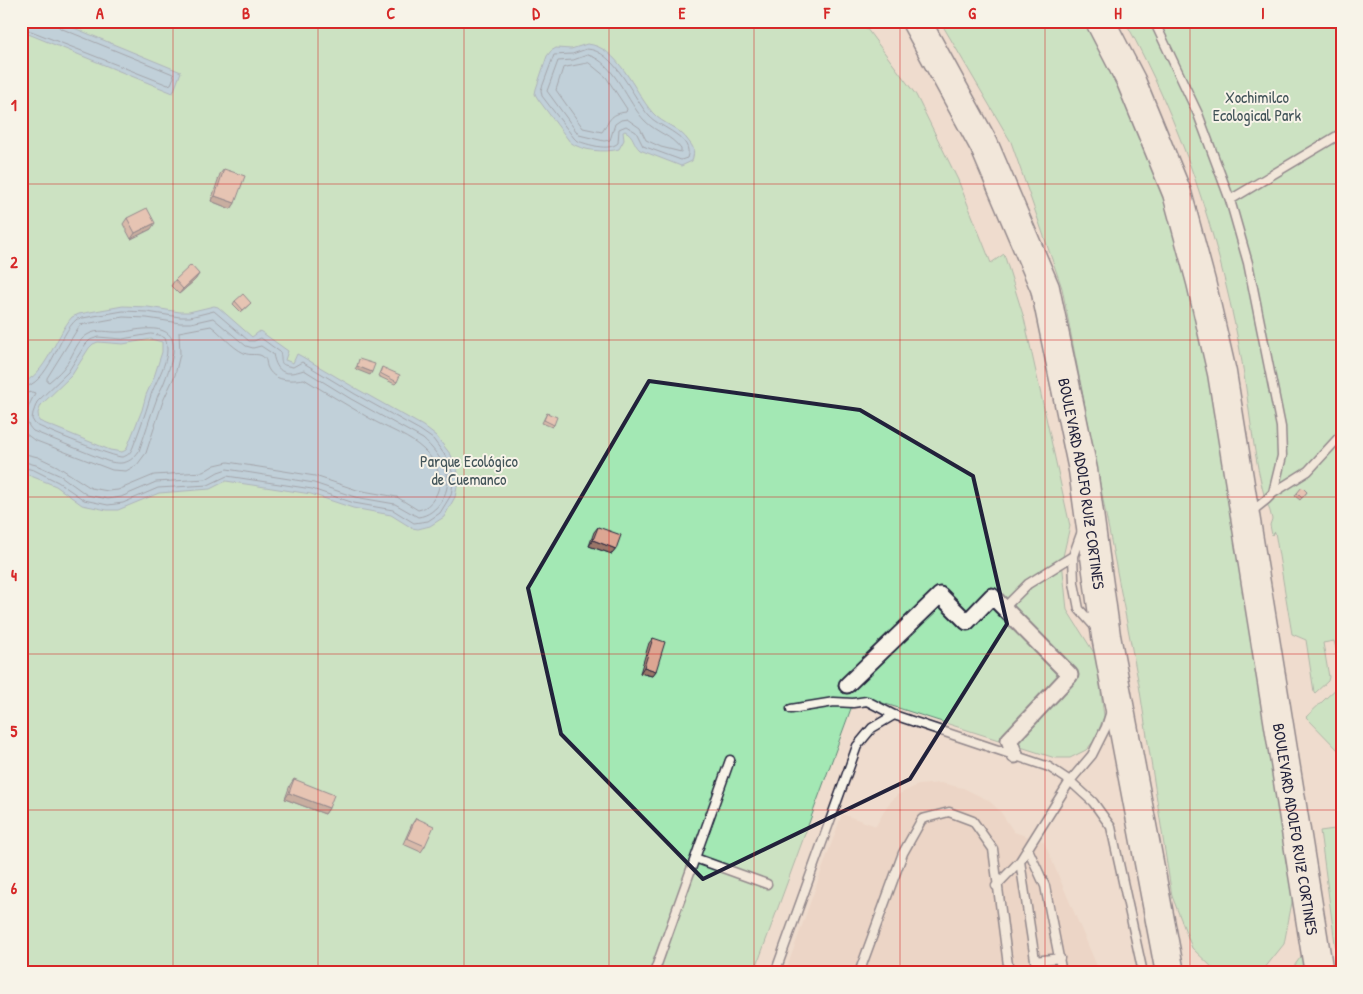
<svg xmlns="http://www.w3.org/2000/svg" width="1363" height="994" viewBox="0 0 1363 994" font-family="'Patrick Hand',sans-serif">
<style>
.built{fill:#e9ccbc}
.green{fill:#a3e8b4;stroke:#628578}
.water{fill:#89c2e7;stroke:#6082a2;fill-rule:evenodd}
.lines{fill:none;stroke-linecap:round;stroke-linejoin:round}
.shore{stroke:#4b6280;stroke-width:1}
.lane-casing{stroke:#22223b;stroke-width:11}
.street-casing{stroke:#22223b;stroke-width:19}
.highway-casing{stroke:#22223b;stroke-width:31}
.lane{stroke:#f7f3e8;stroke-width:8}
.street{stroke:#f7f3e8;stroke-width:15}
.highway{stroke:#f7f3e8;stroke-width:28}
.wall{fill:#bd8f7e;stroke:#22223b}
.shaded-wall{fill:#9a7467;stroke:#22223b}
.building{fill:#dca693;stroke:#22223b}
.marked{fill:none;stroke:#22223b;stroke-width:4;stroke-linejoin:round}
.grid{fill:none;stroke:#d62828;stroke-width:1;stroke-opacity:0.55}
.labels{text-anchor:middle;stroke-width:4;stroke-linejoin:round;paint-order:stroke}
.park-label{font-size:16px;fill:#425459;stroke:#f7f3e8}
.street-label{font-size:16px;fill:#22223b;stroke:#f7f3e8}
.neatline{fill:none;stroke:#d62828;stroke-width:2}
.grid-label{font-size:16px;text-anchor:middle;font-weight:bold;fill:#d62828}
</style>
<rect width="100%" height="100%" fill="#efdcce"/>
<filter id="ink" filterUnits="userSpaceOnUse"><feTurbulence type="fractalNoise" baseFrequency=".02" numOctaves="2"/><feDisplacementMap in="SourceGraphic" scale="10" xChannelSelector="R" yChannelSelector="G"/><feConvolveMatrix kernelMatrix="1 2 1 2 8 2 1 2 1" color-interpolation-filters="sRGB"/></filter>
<g filter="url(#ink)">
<path class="built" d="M941,783L963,788L988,800L1000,811L1014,832L1044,842L1100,973H785L842,814L876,826L887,806L897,795L918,785Z"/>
<path class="green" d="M21,21H861L916,95L958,180L991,263L1004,254L1024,318L1070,526L1062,561L1067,610L1096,656L1104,716L1095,740L1086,750L1070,758H1055L867,698L853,703L754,973H21Z
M940,21H1095L1175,202L1215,381L1298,871L1284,944L1264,969L1254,973L1216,971L1192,948L1172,896L1139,685L1062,288L1011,142Z
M1125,21H1342V670L1334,641L1323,643L1329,677L1328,681L1315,693L1314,692L1306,640L1292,634L1275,532L1272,535L1270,525L1272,519C1270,508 1264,498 1262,487C1251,440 1248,392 1239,345C1217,232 1181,122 1125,21Z
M1342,683V754L1306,717Z
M1342,828V973H1339L1320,831Z
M1305,951L1318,973H1289Z"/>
<path class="water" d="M21,21H57L181,72L173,93L21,31Z
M587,44C618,46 634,91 652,112C664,126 678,125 690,143C695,149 694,154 692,161L681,166L640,150C633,144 634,135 625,131L623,132L624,140L619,149C606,153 581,151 570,142L538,99L535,94L536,89L547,56L551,51L556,48L571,49Z
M123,306L148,307L180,312H189L214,306L218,307L252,337L260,331L288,351L285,360L293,363L297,354L301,356L357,389L423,426L436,436L451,455L457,469L459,477L455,497L444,517L430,526L418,529L412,528L391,515L353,508L311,494L226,481L210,489L159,493L118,510H107L82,505L56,486L21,472V383C46,376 56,335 72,317L79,314ZM151,339L162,342V352L154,377L146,395L142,410L126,450L122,452L110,450L39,421L38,413L41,405L72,375L89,348L93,344L98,342L123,344Z"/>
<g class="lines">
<path class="shore" d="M21,27L168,85L171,84L174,77L173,74L60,28L57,25V21
M587,49C615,50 633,98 649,116C660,128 695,137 687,158L681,160L643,146L636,132L626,126L619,129L618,143C608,152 588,144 577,141L574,138L542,96L541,90L554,55L572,54Z
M588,55C614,61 628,104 645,121C657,133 671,135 681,149V152L661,147L646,140L640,128L627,119L621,120L615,124L610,140L604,141L579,135L547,91L558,61L573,60Z
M589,63L606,77L627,109L626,112C609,114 610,121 602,132L583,128L556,90L563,68Z
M151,334L159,335L165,338C173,359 155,380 150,398C145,415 139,431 133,447C131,452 128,456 122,457C116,458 42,429 35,424L32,419L33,413L37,402L68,372L85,345L90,340L98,337L122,339Z
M21,388C50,385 58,334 77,319L123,311L147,312L180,317H190L214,311L249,341H254L261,338L280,352C283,363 277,364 293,367L302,362L355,394L420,430L433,439L447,458L454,477L451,495L440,513L428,521L414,523L393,510L354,503L312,489L227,476L208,485L158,488L123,503L108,505L84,500L58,482L34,470L21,467
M21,394L32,392L35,393C29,406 20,418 33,431L107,461C121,465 130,464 139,451C145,434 150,417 156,401C158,393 163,387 165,380C178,346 181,323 135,330C130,331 125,332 120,332C109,333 98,328 87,335C77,341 74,353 68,362C63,370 56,376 49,382L47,381V378L80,325L123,317L147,318L180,323H191L213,318L246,346L253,348L261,346L273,354C277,374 286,376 304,370L351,399L423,439C432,447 441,458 446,470C453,489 438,515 418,517L395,504L355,497L314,483L227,469L218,472L206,479L156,482L121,497L108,499L87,495L61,476L36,465L21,461
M21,428L26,434L34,440L112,470L126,471L137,465L146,453L163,401L175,375L180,354L179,332L211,326C222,334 231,347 244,353C250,356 257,353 262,356C267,359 266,362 267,366C273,382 291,381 304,379C328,394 352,408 376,422C391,430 410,437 423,449C435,460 444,476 437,493C433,501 428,508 418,510L397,497L357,490L315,476L228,462L215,465L203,472L154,475L118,490L108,491L91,488L57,466L38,457L21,453"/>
<defs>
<path id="lane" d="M1154,21L1198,114L1230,200L1248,263L1281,427L1282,456L1273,493
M1230,200L1342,133
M1251,512L1266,500L1273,493L1308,471L1342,434
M1082,531L1073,556L1074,583L1079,609L1096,628
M1004,608L1028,584L1073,556
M791,709L834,702L853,703L867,701L894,715L1049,767L1070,781L1093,802L1111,827L1143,973
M1028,849L1045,886L1062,973
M695,858L767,884
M1020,861L1037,973
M996,886L1020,861L1070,781L1092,755L1106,727L1111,711
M1035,961L1060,958
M654,973L730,760
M775,973L857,746L872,728L894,715
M859,973L903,853L922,819L949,812L973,821L993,849L1009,973"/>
<path id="street" d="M847,685L940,595L967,622L992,596L1070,675L1009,740L1015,755"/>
<g id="highway">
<path id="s1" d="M916,21L984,145L1045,288L1083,470L1106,636L1170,973"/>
<path id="s2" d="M1100,21L1131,81L1177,193L1201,282L1222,373L1319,973"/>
</g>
</defs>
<use href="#lane" class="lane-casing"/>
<use href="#street" class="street-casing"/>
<use href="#highway" class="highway-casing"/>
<use href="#lane" class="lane"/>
<use href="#street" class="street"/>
<use href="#highway" class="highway"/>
</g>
<path class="wall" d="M224,169L235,203L231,209L211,201L220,174Z
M127,218L151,229L131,239L123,224Z
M199,274L195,280L179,294L171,286L175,280Z
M235,301L251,303L241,312L233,304Z
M382,367L397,382L395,384L378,376Z
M547,413L554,425L552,427L542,423Z
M1307,492L1300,500L1295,496L1297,493Z
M598,527L616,549L612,554L589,546L594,532Z
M653,638L656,671L652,676L640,673L649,643Z
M294,779L329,808L325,814L285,799L290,785Z
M416,818L425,846L421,852L403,844L412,824Z"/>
<path class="shaded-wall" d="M215,196L235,203L231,209L211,201Z
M155,223L151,229L131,239L135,233Z
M199,274L195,280L179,294L183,289Z
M357,366L372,372L370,375L355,369Z
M593,540L616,549L612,554L589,546Z
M644,667L656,671L652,676L640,673Z
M289,793L329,808L325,814L285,799Z"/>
<path class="building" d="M224,169L245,176L235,203L215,196Z
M147,208L155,223L135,233L127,218Z
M191,265L199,274L183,289L175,280Z
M243,294L251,303L243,310L235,301Z
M359,359L375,364L372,372L357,366Z
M382,367L400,375L397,382L380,373Z
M547,413L557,417L554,425L544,420Z
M1302,487L1307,492L1302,498L1297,493Z
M598,527L621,535L616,549L593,540Z
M653,638L665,642L656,671L644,667Z
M294,779L334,795L329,808L289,793Z
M416,818L434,826L425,846L407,838Z"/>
</g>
<path d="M0 0H1363V994H0ZM649,381L860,410L973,476L1007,624L910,779L703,879L561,734L528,588Z" fill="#efdcce" fill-opacity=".55" fill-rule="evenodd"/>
<path class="marked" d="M649,381L860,410L973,476L1007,624L910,779L703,879L561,734L528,588Z"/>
<path class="grid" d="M173,21V973M318,21V973M464,21V973M609,21V973M754,21V973M900,21V973M1045,21V973M1190,21V973M21,184H1342M21,340H1342M21,497H1342M21,654H1342M21,810H1342"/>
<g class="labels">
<g class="park-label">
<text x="1257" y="103">Xochimilco<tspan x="1257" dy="18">Ecological Park</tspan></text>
<text x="469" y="467">Parque Ecológico<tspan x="469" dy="18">de Cuemanco</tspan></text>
</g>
<g class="street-label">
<text dy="6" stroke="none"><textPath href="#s1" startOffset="496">BOULEVARD ADOLFO RUIZ CORTINES</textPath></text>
<text dy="6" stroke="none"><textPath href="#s2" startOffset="836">BOULEVARD ADOLFO RUIZ CORTINES</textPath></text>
</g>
</g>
<rect width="1363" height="994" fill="none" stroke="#f7f3e8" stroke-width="55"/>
<rect x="28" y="28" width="1308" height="938" class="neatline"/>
<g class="grid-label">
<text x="100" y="19">A</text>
<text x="246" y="19">B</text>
<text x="391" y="19">C</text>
<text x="536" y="19">D</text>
<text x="682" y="19">E</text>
<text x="827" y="19">F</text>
<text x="972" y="19">G</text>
<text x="1118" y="19">H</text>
<text x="1263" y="19">I</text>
<text x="14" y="111">1</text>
<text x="14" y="268">2</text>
<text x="14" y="424">3</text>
<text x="14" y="581">4</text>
<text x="14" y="737">5</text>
<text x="14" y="894">6</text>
</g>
</svg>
